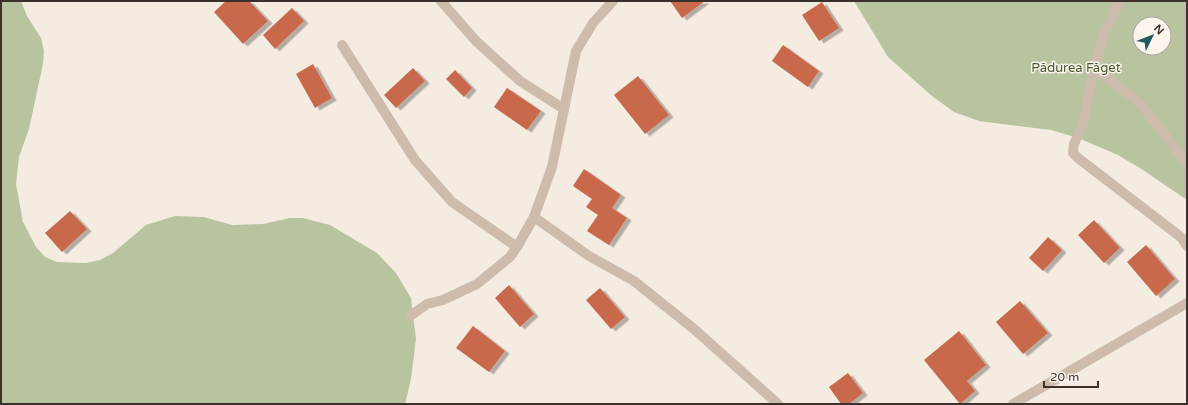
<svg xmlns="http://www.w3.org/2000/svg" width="1188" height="405" viewBox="0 0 1188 405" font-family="'Varela Round',sans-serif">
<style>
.green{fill:#b8c4a0;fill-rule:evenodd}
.building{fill:#c8694b;filter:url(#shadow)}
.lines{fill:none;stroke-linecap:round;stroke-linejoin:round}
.minor{stroke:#cdbbac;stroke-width:10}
.labels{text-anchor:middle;stroke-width:3;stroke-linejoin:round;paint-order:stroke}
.park-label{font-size:13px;fill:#4a5a2e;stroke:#fbf5ee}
</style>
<defs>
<filter id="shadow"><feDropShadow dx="4.5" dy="2.5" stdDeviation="0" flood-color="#0004"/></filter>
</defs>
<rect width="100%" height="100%" fill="#f4ebe1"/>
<path class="green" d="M1,1H21L27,16L41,38L44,51L43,64L29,129L19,157L16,184L23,222L36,247L45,257L57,262L86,263L100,260L113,253L146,225L175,216L204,217L232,225L263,224L290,218H303L330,225L377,253L396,273L411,298L416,339L411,379L405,404H1Z
M854,1H1187V200L1143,170L1118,155L1078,138L1051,130L979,121L954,112L932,96L888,57ZM1140,24H1164V48H1140Z"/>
<path class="building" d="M226,1H249L268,21L243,44L214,12Z
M670,1H705L682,18Z
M822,2L839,28L819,41L802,15Z
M292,8L304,21L275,49L263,35Z
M783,45L819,71L808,87L772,61Z
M313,64L332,98L315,108L296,74Z
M413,68L425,81L396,108L384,95Z
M455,70L472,88L464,97L446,79Z
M638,76L669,115L645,134L614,95Z
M507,88L541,111L527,130L494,107Z
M584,169L621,195L612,208L627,218L609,245L587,231L598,215L586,207L592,199L573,186Z
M70,211L87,229L62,252L45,233Z
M1094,220L1120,248L1104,263L1078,235Z
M1048,237L1062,250L1043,271L1029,258Z
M1146,245L1175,279L1156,296L1127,262Z
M509,285L534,314L520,327L495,298Z
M600,288L625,317L611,329L586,300Z
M1020,301L1048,333L1023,354L996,322Z
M473,326L505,351L489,372L456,348Z
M959,331L986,365L967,381L975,391L960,404L924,360Z
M848,373L863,393L849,404H841L829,387Z"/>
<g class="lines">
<path class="minor" d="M441,1L476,41L520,81L564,109
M1120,1L1105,31L1094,67L1083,124L1074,144L1073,153L1078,158L1182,238L1187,246
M342,45L415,160L452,202L517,247
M1094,67L1141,104L1187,164
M534,217L589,256L634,281L694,329L778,404
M410,316L427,304L443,300L477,284L510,257L517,247L534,217L552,167L576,51L593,23L613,1
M1013,404L1187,303"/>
</g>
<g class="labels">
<g class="park-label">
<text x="1076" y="72">Pădurea Făget</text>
</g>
</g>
<rect width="1188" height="405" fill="none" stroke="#3b302b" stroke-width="4"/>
<g transform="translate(1152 36) rotate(47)"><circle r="19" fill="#fbf5ee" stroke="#aea6a0"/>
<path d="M0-3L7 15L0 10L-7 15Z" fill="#1f5a5e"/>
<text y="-6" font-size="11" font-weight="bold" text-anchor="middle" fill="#3b302b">N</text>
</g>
<path d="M1044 381v6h54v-6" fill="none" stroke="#3b302b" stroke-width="2"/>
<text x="1050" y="381" font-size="12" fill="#3b302b" stroke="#fbf5ee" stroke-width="3" paint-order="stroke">20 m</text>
</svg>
